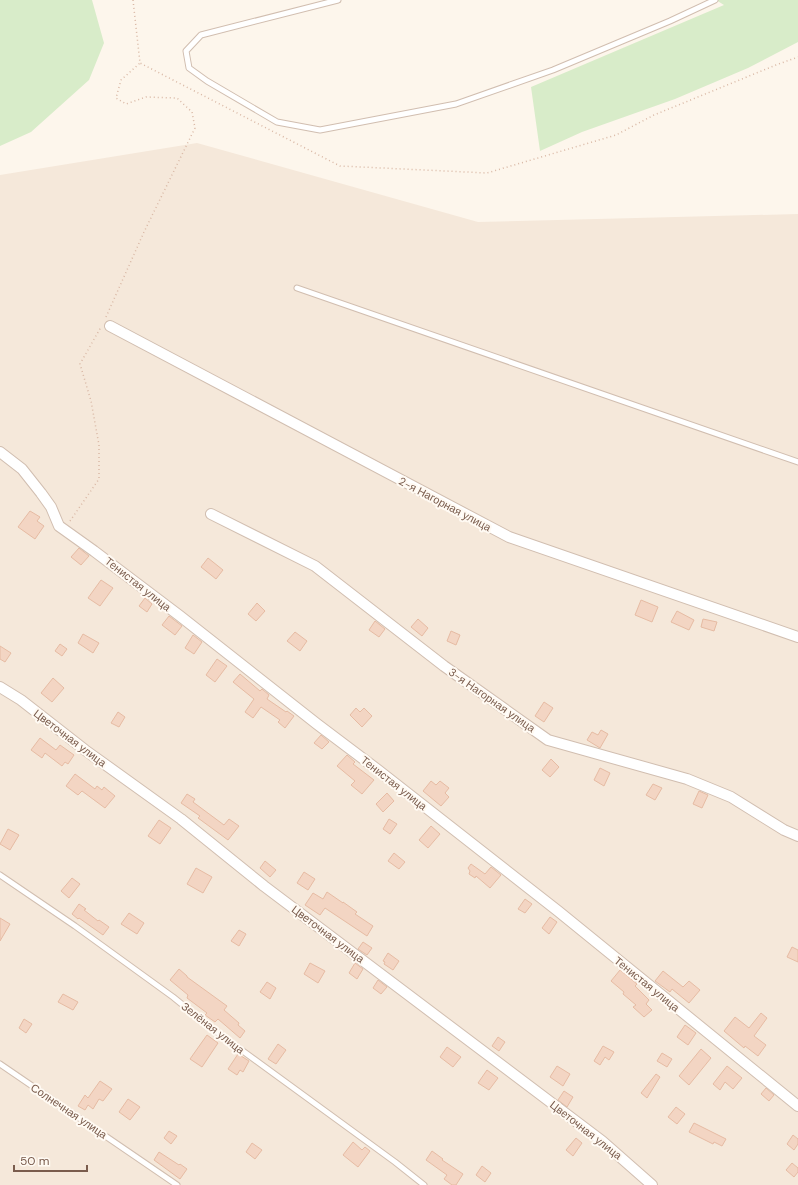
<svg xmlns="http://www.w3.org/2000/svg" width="798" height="1185" viewBox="0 0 798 1185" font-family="'DM Sans',sans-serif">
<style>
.residential{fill:#f5e8da}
.green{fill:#d8ecc9}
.building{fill:#f3d5c3;stroke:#e6bba3}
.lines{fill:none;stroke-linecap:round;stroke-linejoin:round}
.service-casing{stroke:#d1beb0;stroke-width:7}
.minor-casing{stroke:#d1beb0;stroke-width:12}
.path{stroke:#d9b8a5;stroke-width:1.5;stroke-dasharray:1 3;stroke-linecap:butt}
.service{stroke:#fff;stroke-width:5}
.minor{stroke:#fff;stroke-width:10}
.labels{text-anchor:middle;stroke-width:4;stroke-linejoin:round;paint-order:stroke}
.street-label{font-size:11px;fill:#7a5c4d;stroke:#fffaf3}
</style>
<rect width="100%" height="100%" fill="#fdf6ec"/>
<path class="residential" d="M197,143L478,222L798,214V1185H0V175Z"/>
<path class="green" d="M0,0H92L104,43L89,80L31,132L0,146Z
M716,0H798V42L748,68L675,99L582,132L540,151L531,87L724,5Z"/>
<path class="building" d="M30,511L40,517L37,521L44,526L35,539L18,527Z
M79,548L89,556L81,565L71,557Z
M208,558L223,570L216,579L201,567Z
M101,580L113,588L100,606L88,598Z
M145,598L152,604L147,612L139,606Z
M641,600L658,607L652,622L635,615Z
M257,603L265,611L256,621L248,614Z
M677,611L694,620L689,630L671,622Z
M169,616L182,626L175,635L162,625Z
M418,619L428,628L422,636L411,627Z
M703,619L717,622L714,631L701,627Z
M375,621L385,629L379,637L369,630Z
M451,631L460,635L456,645L447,641Z
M295,632L307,641L300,651L287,641Z
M83,634L99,643L93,653L78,643Z
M193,635L202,642L194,654L185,648Z
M60,644L67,649L62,656L55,651Z
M0,646L11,653L5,662L0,659Z
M217,659L227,666L215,682L206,675Z
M240,674L260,691L262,689L269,695L267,699L286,712L287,711L294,716L285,728L278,722L280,720L261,707L253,718L245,712L254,699L233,682Z
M53,678L64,688L52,702L41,693Z
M544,702L553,708L544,722L535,716Z
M356,708L360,712L364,708L372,716L362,727L350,715Z
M118,712L125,717L119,727L111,723Z
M601,730L608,734L600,748L587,740L592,732L598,735Z
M321,735L329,742L322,749L314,743Z
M40,738L56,750L60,745L74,755L68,764L65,762L62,766L45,753L42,758L31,750Z
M347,755L355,762L353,764L374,780L362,794L351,785L355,781L337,766Z
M551,759L559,767L550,777L542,770Z
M600,768L610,773L604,786L594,780Z
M75,774L95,789L97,786L102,790L104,787L115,796L105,808L82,791L78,795L66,786Z
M431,781L436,785L440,781L449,788L445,793L449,797L441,806L423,791Z
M653,784L662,788L655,800L646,795Z
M699,791L708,795L702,808L693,804Z
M387,793L394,801L383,812L376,804Z
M187,794L195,799L193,802L224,825L229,819L239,826L228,840L198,818L200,816L181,803Z
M389,819L397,824L390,834L383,829Z
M159,820L171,828L160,844L148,836Z
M431,826L440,834L428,848L419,840Z
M8,829L19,835L10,850L0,844Z
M394,853L405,862L399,869L388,861Z
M265,861L276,870L270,877L260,868Z
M471,864L485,874L491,867L501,875L490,888L476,876L475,878L469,874L470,871L468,868Z
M196,868L212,877L203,893L187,884Z
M304,872L315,879L308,890L297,883Z
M72,878L80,884L69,898L61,891Z
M327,892L343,903V902L357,912L355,914L373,926L367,936L325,908L320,915L305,905L313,893L323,899Z
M525,899L532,904L525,913L518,909Z
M79,904L86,909L84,910L98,921L99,920L109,927L103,935L79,918L78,919L72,914Z
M129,913L144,923L137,934L121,924Z
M550,917L557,922L549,934L542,928Z
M0,918L10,924L0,941Z
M239,930L246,934L239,946L231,941Z
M363,942L372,948L367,955L358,949Z
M792,947L798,950V962L787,957Z
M388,953L399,961L393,970L384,964L385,962L383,961Z
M310,963L325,971L318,983L304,974Z
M355,963L363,969L357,979L349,973Z
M179,969L187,976V977L227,1006L224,1010L239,1023L238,1025L245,1031L240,1038L218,1019L215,1022L205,1015L207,1013L187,998L188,995L170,980Z
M620,970L637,984L635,986L649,1000L646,1004L652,1010L644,1017L633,1007L636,1005L623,994L624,992L611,981Z
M663,971L683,987L689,981L700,990L689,1003L672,989L670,992L655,981Z
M378,980L387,987L381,994L373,988Z
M267,982L276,988L270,999L260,992Z
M63,994L78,1002L73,1010L58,1002Z
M761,1013L767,1018L754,1036L766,1045L758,1056L745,1046L744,1048L724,1031L735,1017L749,1028Z
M24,1019L32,1024L26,1033L19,1028Z
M685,1025L696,1033L688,1045L677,1037Z
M207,1035L218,1043L202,1067L190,1059Z
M498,1037L505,1042L499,1051L492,1046Z
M278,1044L286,1050L276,1064L268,1059Z
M603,1046L614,1052L609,1060L605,1057L600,1065L594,1061Z
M447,1047L461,1057L453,1067L440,1057Z
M701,1049L711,1058L689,1085L679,1076Z
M662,1053L672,1059L667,1067L657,1061Z
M238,1054L249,1061L243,1072L240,1070L237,1075L228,1069Z
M557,1066L570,1074L563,1086L550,1077Z
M727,1066L742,1078L733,1089L725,1082L720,1090L713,1084Z
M487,1070L498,1078L489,1090L478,1083Z
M656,1074L660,1077L647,1098L641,1093Z
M100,1081L112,1089L103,1101L99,1099L93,1109L88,1105L85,1110L78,1106L85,1095L88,1098Z
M766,1088L774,1095L769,1101L761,1094Z
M564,1091L573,1097L567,1107L558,1100Z
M128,1099L140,1107L130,1120L119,1112Z
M676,1107L685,1114L677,1124L668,1117Z
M694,1123L726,1139L722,1146L714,1142L713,1144L689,1132Z
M169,1131L177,1136L171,1144L164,1138Z
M793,1135L798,1139V1144L794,1150L787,1144Z
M576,1138L582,1143L573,1156L566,1150Z
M353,1142L362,1150L365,1147L370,1151L358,1167L343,1155Z
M252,1143L262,1150L255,1159L246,1152Z
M432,1151L443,1159L442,1160L463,1174L456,1185H452L444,1179L447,1175L426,1160Z
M159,1152L179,1165L180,1164L187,1169L180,1179L154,1160Z
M792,1163L798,1168V1172L794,1177L786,1170Z
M482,1166L491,1173L485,1182L476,1175Z"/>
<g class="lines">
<defs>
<path id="service" d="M338,0L201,35L186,51L189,68L207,81L277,122L320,130L456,104L553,70L670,21L715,0
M297,288L798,462
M0,875L75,926L173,997L210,1027L395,1162L424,1185
M0,1064L177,1185"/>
<path id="minor" d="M110,326L509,537L798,637
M0,452L22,469L41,493L51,507L59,526L94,551L180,616L317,724L378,770L558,911L798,1106
M211,514L315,566L444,666L548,740L687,779L731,797L784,830L798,836
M0,687L21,700L85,750L181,819L264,886L602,1141L652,1185"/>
</defs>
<use href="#service" class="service-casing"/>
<use href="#minor" class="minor-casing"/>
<path class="path" d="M133,0L140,63L340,166L487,173L616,135L654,115L776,65L798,57
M106,317L144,232L195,128L192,112L177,98L146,97L126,104L116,98L121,80L140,63
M70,521L99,479V445L91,401L80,364L101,327"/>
<use href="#service" class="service"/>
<use href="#minor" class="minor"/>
</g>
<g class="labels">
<g class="street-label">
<text transform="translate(445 504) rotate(28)" y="4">2-я Нагорная улица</text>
<text transform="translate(138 584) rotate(38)" y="4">Тенистая улица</text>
<text transform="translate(492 700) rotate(35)" y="4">3-я Нагорная улица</text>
<text transform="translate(70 738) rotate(37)" y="4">Цветочная улица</text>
<text transform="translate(394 783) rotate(38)" y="4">Тенистая улица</text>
<text transform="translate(328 934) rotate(37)" y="4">Цветочная улица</text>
<text transform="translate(647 984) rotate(39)" y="4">Тенистая улица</text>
<text transform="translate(213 1028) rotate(38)" y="4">Зелёная улица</text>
<text transform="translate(69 1111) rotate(34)" y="4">Солнечная улица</text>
<text transform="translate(586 1130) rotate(38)" y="4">Цветочная улица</text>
</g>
</g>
<path d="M14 1165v6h73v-6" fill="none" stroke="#7a5c4d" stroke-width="2"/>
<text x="20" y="1165" font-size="12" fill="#7a5c4d" stroke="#fffaf3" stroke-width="3" paint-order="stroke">50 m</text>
</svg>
